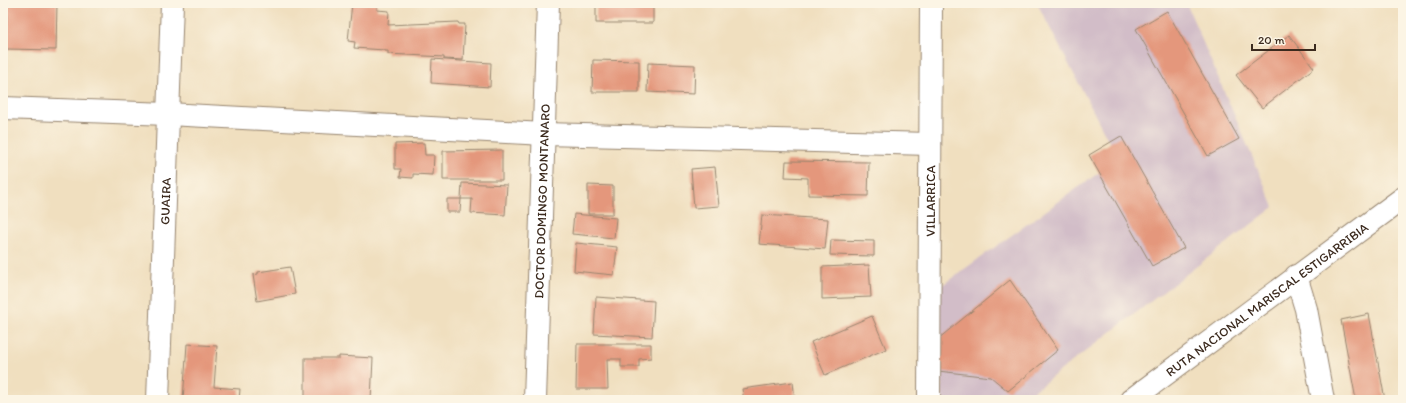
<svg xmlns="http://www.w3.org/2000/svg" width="1406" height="403" viewBox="0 0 1406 403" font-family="Itim,sans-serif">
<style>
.industrial{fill:#d2bdc8}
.building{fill:#e4977c}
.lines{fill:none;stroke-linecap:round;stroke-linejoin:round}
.minor-casing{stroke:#96846e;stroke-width:24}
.primary-casing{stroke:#96846e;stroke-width:24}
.minor{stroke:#fff;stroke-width:22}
.primary{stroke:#fff;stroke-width:22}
.labels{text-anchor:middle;stroke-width:3;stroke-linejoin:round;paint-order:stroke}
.street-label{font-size:13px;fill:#3b2a1e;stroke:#fcf5e5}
</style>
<rect width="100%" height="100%" fill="#fcf5e5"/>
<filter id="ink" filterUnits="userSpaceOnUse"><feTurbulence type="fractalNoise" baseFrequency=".025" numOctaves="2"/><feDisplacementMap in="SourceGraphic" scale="8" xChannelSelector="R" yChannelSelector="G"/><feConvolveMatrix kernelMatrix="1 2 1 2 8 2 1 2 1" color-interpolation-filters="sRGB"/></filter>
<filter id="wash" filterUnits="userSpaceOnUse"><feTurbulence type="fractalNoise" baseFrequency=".012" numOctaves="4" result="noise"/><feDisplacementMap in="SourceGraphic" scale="16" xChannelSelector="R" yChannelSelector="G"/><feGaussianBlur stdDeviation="0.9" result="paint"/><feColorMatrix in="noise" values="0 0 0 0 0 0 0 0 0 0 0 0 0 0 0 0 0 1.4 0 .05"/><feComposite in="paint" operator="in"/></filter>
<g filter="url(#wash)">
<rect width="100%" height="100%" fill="#f0dfbf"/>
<path class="industrial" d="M1037,3H1186L1274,207L1022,400H942L938,288L1118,159Z"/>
<g id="blocks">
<path class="building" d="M7,3H57L56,50L6,49Z
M352,3L377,4V10L389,11L388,25L458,22L459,24H465L463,60L444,59V57L388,54V51H385V50L354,48L355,42L348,41Z
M596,3H653V23H596Z
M1167,11L1239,139L1208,156L1136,29Z
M1289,35L1314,68L1262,108L1236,75Z
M432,59L491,63L490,87L431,83Z
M593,60L639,61V92H592Z
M648,63L695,65L694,94L647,92Z
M1121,136L1184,248L1152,266L1089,155Z
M424,143L425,155H434L433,175L413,174V178L400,177L401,169H395V144Z
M502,150V180H443V151Z
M786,161L869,162L868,196L808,195V178L785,177Z
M715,167L719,206L694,208L691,169Z
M462,183L507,185L505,215L471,213L472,199H461Z
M588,185L613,186V214H588Z
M447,199H461L460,212H447Z
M574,214L616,218L614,238L572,234Z
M762,215L828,219L825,249L759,244Z
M831,240L874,241V256L830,255Z
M576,243L617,247L614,275L574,271Z
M869,265L871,297L822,299V267Z
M290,267L295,294L257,301L253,275L258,274V272Z
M1010,280L1058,350L1008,391L991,377L938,371V339Z
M596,297L654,301L652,337L594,334Z
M1369,314L1385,400H1356L1341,320Z
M872,316L886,349L825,375L811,342Z
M187,344L217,346L214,387L240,389L239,400H183Z
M577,344H651V358L639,359V367H621V359H607L608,389H576Z
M339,356L373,358L371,400H305V358H339Z
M793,382L795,400H744L742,389Z"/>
</g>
</g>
<g filter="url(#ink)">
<use href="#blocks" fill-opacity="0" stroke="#96846e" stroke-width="1"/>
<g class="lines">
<defs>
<g id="minor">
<path d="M3,108L168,114L544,134L930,144"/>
<path d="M1296,276L1306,309L1323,400"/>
<path id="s1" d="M158,400L172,3"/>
<path id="s2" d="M535,400L548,3"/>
<path id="s3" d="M929,400L931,3"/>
</g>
<g id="primary">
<path id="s4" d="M1131,400L1403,198"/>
</g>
</defs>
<use href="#minor" class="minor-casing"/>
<use href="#primary" class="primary-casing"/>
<use href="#minor" class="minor"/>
<use href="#primary" class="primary"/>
</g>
</g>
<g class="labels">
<g class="street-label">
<text dy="5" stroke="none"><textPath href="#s1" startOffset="199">GUAIRA</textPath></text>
<text dy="5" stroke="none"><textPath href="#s3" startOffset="199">VILLARRICA</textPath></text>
<text dy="5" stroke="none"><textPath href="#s2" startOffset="199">DOCTOR DOMINGO MONTANARO</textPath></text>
<text dy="5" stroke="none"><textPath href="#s4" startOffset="169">RUTA NACIONAL MARISCAL ESTIGARRIBIA</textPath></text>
</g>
</g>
<rect width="1406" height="403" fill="none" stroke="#fcf5e5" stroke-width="16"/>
<path d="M1252 44v6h63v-6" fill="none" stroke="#3b2a1e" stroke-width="2"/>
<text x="1258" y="44" font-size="12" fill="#3b2a1e" stroke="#fcf5e5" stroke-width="3" paint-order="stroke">20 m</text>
</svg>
